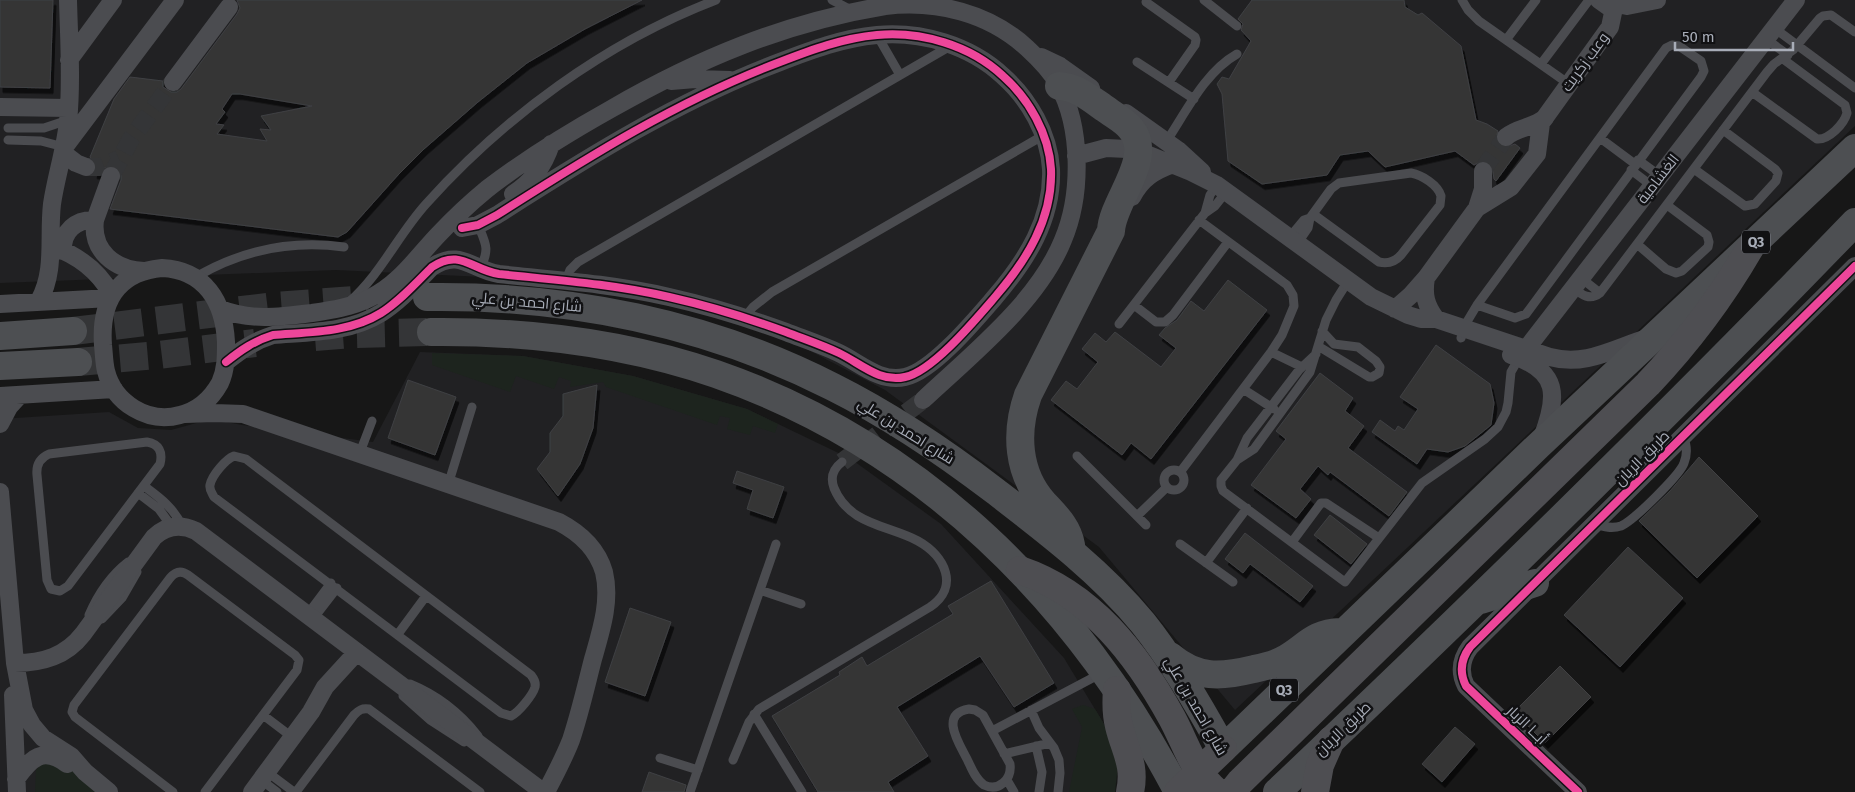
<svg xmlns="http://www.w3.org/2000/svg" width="1855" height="792" viewBox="0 0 1855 792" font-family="'Fira Sans',Cairo,sans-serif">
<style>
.built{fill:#212123}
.green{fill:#1d241e}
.building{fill:#353536;stroke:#3f4043;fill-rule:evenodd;filter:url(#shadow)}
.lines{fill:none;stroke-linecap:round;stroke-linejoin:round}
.minor-tunnel{stroke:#343537;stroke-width:18;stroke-dasharray:18 9;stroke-linecap:butt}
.primary-tunnel{stroke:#343537;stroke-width:28;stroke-dasharray:28 14;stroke-linecap:butt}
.service{stroke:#4b4c50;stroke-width:9}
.minor{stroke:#4b4c50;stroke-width:18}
.primary{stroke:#4d4f52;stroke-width:28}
.trunk{stroke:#4e4e52;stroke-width:28}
.cycleway-casing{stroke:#111113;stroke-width:11}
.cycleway{stroke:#ed469a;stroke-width:8}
.labels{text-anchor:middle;stroke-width:5;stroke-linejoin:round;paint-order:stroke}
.shield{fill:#111113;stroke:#7b7e86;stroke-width:1}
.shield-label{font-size:14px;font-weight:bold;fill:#a8adb8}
.street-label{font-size:15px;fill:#a8adb8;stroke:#111113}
</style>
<defs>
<filter id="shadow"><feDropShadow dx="3" dy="5.5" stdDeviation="0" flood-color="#0009"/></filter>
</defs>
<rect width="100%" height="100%" fill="#171717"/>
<path class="built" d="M0,0H1855V126L1235,710L1099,547L885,390L774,332L571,281L336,270L0,283Z
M420,352L523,356L633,376L747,409L851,459L941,524L1064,658L1107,729L1115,792H0V419L109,412L138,428L171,430L211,419L242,425L373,442Z"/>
<path class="green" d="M432,353L523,356L633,376L747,409L778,424L775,433L753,426L750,435L727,429L730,418L720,416L717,425L606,387L603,382L570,387L571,381L559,377L554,389L516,376L510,392L432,365Z
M1083,705L1095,709L1107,729L1118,765L1115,792H1069L1082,727L1072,709Z
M59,760L103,792H35L36,770L42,764Z"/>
<path class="building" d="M0,0H53L50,88L0,87Z
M237,0H642L585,29L527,63L478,102L424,149L398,175L347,232L338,237L110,209L121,180V174L115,166H110L104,168L100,174L94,173L96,165L90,157L114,99L130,77L163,81V87L171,92H177L181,89L237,14L240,8ZM232,94H240L312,106L261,116L271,130L260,129L267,141L217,134L224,125L216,124L225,112L222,109Z
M1252,0H1404L1405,7L1418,15L1422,13L1461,46L1476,120L1487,124L1498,131L1496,138L1501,146L1507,147L1515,144L1520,148L1496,181L1494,179L1492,166L1489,162L1483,160L1474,165L1455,151L1385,167L1368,151L1340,155L1327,175L1262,184L1228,161L1222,94L1217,84L1222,77L1229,79L1251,41L1241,30L1243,24L1238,19Z
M1228,280L1267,310L1151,459L1131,443L1122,455L1051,400L1066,381L1077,389L1098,362L1082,349L1095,333L1106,342L1115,332L1161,367L1176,348L1159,335L1165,328L1177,320L1191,301L1204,311Z
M1436,345L1490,384L1494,403L1491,425L1465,446L1448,452L1427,449L1417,464L1372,432L1380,420L1395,431L1398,426L1404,430L1418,409L1400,397Z
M1320,373L1353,398L1345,411L1364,426L1348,448L1407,492L1389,516L1330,472L1328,475L1318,466L1300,489L1311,499L1296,518L1251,485L1286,439L1276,431Z
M408,380L456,397L435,455L388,438Z
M597,385L593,428L580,464L558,496L537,469L550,452V433L563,416V394Z
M1699,457L1758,516L1697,578L1639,521L1670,491Z
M737,471L784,487L773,518L747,509L753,490L733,483Z
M1330,515L1367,544L1351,564L1314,535Z
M1245,533L1313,586L1300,602L1250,564L1243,573L1225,559Z
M1628,547L1683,598L1620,667L1564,615Z
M991,581L1054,683L1014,707L980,656L897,707L928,756L888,782L894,792H818L772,716L840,675L839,672L862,657L867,666L953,614L948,606Z
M630,608L671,622L645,696L605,682Z
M1560,666L1591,697L1545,743L1514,712Z
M1455,727L1475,744L1442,782L1422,764Z
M649,772L686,785L684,792H642Z"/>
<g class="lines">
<path class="minor-tunnel" d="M86,167H100L119,159
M1483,171L1488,162L1506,137
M111,176L131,139L173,82
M842,462L923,400"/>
<path class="primary-tunnel" d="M73,331L274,306L368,299
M315,337L355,334L431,332
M78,362L158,355L255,343"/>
<path class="service" d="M832,0L853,11
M1204,0L1237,26
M1462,0L1468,10L1479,21L1569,84
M1146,2L1195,37L1196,40L1195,45L1169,82
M1774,28L1855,88
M877,35L900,75
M1766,39L1788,55
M1506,40L1536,0
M1137,62L1194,99
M1541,64L1589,0
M1752,92L1817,139C1829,140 1844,124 1847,113L1845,105L1783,59
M8,128H44L68,120
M1600,138L1635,164
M8,140L41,141L64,147
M1166,142C1186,112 1205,72 1237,54
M1638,160L1660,176
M1694,169L1745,206L1755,204L1776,181L1778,173L1775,169L1723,130
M1631,170L1652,186
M1205,213L1210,195L1217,185
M478,225C486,244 490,249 480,269
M1289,238L1304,220L1310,218L1331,189L1339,183L1411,173C1422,175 1438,185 1441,196L1440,205L1401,255C1395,262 1388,264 1379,262L1313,214
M1297,244L1308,228L1310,218
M1637,244L1666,269L1676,273L1682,271L1708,247L1709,242L1707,235L1667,205
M196,277C242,250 291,240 344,247
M1581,278L1600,293
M566,280L570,270L578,262L952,45
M1573,288C1582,295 1590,301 1600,293L1767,72L1774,64L1793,50L1820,18L1823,16L1831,15L1855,32
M349,302C381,274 398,235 426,204C504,117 606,42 716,0
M1134,305L1156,322H1165L1173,315L1228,242
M744,318L753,307L772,292L1044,135
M1119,324L1205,213L1215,206L1226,192
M1461,338L1468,320L1477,305L1666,48L1672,45L1679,46L1701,61L1704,71L1701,77L1526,314L1515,318L1477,305
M1318,346L1369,377H1372L1379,373L1380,367L1376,361L1358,347L1334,344L1322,331
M1271,352L1302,367
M1316,354L1299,370L1247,438L1237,460L1221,480V486L1223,491L1345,582L1422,483L1485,439L1498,427L1506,412L1508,403L1511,372L1519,358
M1243,389L1274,409
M147,442C159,444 163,452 160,464L68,586L60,591L51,589L47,580L37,475C36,465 40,458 49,454Z
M359,455L372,421
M234,456L246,459L531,675C534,679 536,682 535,687C533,695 518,713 511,716L501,713L214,497C212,493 209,490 210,485C212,475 226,459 234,456Z
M1077,456L1146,525
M1237,460L1254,449L1310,372L1326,320L1336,300L1348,281
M1164 480a10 10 0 1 1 20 0a10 10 0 1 1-20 0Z
M1181,471L1271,352L1282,335L1294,306L1293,295L1287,285L1199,220
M448,485L472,407
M144,486C160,498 173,507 182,526
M138,493L159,509L172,527
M1137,516L1167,487
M1595,524C1604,527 1612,529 1621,526C1633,521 1680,475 1684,463C1688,453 1687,445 1683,436
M1292,542L1321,503H1326L1379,538
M1180,544L1233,582
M1206,563L1247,508
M760,590L801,604
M89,615C98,594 110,576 128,562
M307,615L331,583
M102,619L122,598L137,572
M313,619L337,588
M398,634L426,596
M410,684C437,695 460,713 478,736
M403,696L430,720L464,742
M969,709L975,710L983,715L1010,764C1012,779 999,792 984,785C975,779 971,767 967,759C959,743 939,714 969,709Z
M1031,710L1039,728L1054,748L1059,760L1060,773L1058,792
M754,714L802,792
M263,715L292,737
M992,731L1100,674
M1036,746L1042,772L1039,792
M1004,754L1050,743
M660,758L698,770
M733,760L749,722L759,709L930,607C960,587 945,556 918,541C888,525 849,525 834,488C830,477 833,469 842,462
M266,771L294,792
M260,779L277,792
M1007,780L1014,792
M173,792L75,717L72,712L74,705L170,578C175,572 181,570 188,575L295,655L299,660L297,670L205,792
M296,792L354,715C359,710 362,708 369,709L480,792
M690,792L776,544"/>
<path class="minor" d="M1599,0L1613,10
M1617,4L1627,6L1657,0
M1041,57L1060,66L1091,88
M69,60L113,0
M671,81L695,79L730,80
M173,82L229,7
M0,107L69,108
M1126,113L1178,150L1202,172
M1506,137C1518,127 1533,128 1545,118
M66,145L175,0
M63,153L76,163L86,167
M1076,156L1106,148L1127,149L1149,155L1191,172L1217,185L1371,297L1408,315L1421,319H1436L1550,357C1586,367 1614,348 1648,338
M111,176L95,220C91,251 115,270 144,271
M513,194C532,182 544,166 551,144
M1132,197C1142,178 1154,171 1173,164
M1477,208L1511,187L1537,154L1541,123L1610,27L1614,8L1619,0
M51,246C78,255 98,270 112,295
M63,251C62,231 76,219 95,220
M162,268C205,270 224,302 226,342C226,357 226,370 220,383C211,399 197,411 180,415C148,424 114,403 106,371C104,363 104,354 103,345C100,303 117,272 162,268Z
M1426,278C1423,295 1426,306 1436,319
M39,301C56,270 48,238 52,204C56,177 65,150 68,122C72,82 69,40 68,0
M0,304L110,298
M220,309C251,321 280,317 312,313C332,310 352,307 370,298C399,284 417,257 438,235C454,218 470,203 487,189C526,159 568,133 611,109C698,59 786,22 885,6C937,0 989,13 1027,48C1039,59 1050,70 1058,84C1082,127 1082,195 1063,240C1038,302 971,355 923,400
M1395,309L1411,295L1426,278L1477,208L1483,189V171
M1511,355C1560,371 1558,396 1542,438
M1520,357L1796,0
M226,362C241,350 254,341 273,335C309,332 349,333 381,313C400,301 416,283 432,267C460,248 472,270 499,274C556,280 613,284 669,297C709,306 748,318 786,332C804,339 822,345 839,353C860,363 880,383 905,377C933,371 976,319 995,297C1026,261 1053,219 1051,169C1049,134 1029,99 1003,76C970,45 921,31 877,35C843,38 811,50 780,62C679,100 588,157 497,215L478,225L462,228
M0,396L114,389
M185,414L214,413L243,414L559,522C580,533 597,548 604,572C611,601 601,631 593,659C586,686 580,713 571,740C564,758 555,775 546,792
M0,424L9,407L20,395
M0,492L15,663L24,710L32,725L43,738L71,756L85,772L109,792
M15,663C43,663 66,656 83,634L154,537C167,525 181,524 196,531L543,792
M13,695L17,792
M16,779C31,758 43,746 67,764
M252,792L311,712L325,687L357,652
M1578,792L1466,686C1459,672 1461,659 1470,647L1855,266"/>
<path class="primary" d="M1059,86C1078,87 1092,100 1107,110C1115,116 1125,121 1131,129C1155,158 1112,201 1111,231L1028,395C1015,432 1017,473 1044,503C1056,516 1068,527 1071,545
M427,297C567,295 708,323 833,387C891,416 944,452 995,491C1047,531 1101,572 1143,623C1174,662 1199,705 1223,749L1538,446L1855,148
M431,332C527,331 625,343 716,374C923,446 1077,600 1178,792
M0,336L73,331
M0,366L78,362
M1481,600L1535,583
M1170,656C1197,679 1221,677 1254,669C1264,667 1274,665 1283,660C1306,648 1311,633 1341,632
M1277,792C1473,606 1667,417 1855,222"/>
<path class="trunk" d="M1020,570C1091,594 1137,654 1172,718C1186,744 1194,773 1217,792
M1117,690C1116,702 1116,714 1119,726C1125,751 1136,765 1130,792
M1178,792L1223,749
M1232,792L1240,782L1648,384C1688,342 1721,298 1750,248
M1315,792L1320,765L1331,740"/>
<defs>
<path id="cycleway" d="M226,362C241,350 254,341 273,335C309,332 349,333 381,313C400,301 416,283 432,267C460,248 472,270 499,274C556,280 613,284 669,297C709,306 748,318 786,332C804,339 822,345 839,353C860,363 880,383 905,377C933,371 976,319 995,297C1026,261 1053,219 1051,169C1049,134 1029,99 1003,76C970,45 921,31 877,35C843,38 811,50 780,62C679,100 588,157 497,215L478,225L462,228
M1578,792L1466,686C1459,672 1461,659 1470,647L1855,266"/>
</defs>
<use href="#cycleway" class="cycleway-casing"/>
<use href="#cycleway" class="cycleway"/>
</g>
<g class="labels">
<g class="shield">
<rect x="1742" y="230.5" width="28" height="23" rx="4"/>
<rect x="1270" y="678.5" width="28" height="23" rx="4"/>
</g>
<g class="shield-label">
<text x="1756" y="247">Q3</text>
<text x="1284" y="695">Q3</text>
</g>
<g class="street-label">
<text transform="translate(1585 62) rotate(-54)" y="5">وعب زكريت</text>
<text transform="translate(1658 179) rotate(-52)" y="5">الغشامية</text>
<text transform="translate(527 302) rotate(5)" y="5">شارع احمد بن علي</text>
<text transform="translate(906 431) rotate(32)" y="5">شارع احمد بن علي</text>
<text transform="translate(1642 458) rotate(-45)" y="5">طريق الريان</text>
<text transform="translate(1196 706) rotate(60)" y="5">شارع احمد بن علي</text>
<text transform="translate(1527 725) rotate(44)" y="5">أبــا الزبار</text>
<text transform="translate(1343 729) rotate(-44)" y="5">طريق الريان</text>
</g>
</g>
<path d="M1675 42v8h118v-8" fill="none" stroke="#a8adb8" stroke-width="2.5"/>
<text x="1682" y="42" font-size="15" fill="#a8adb8" stroke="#111113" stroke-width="4" paint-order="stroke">50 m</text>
</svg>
